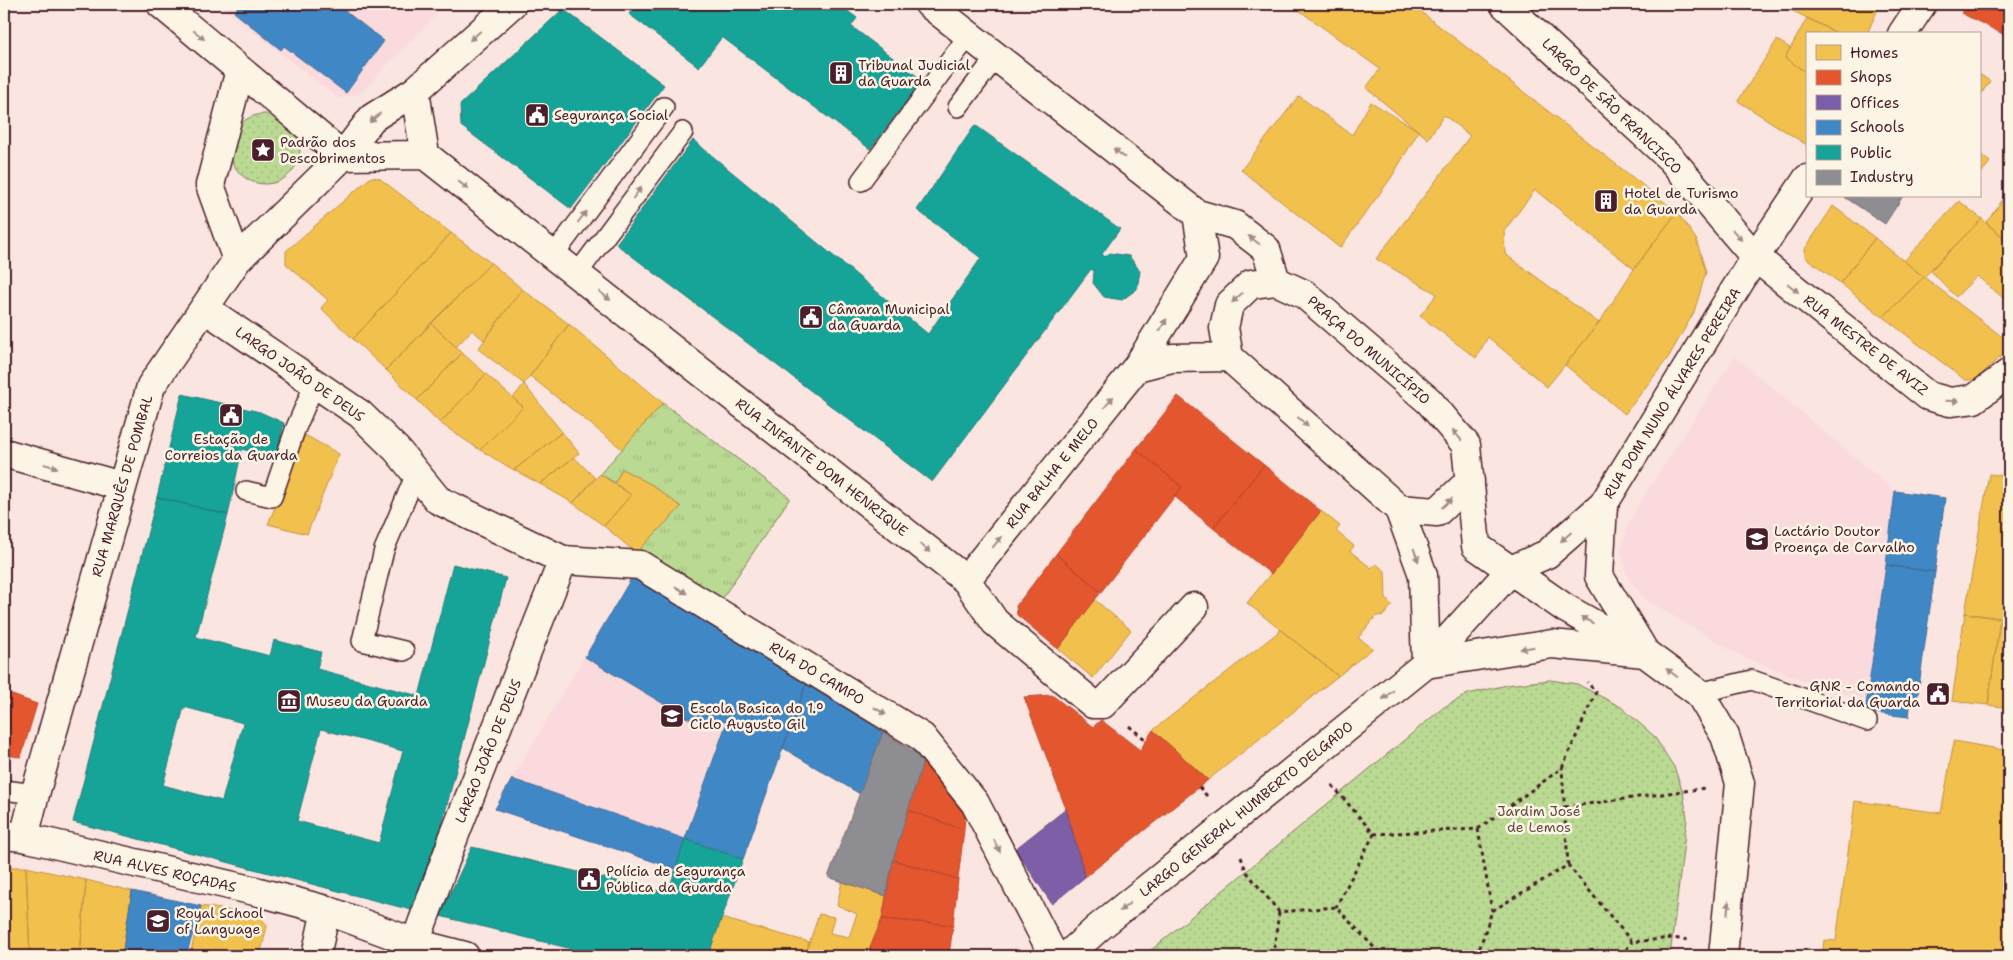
<svg xmlns="http://www.w3.org/2000/svg" width="2013" height="960" viewBox="0 0 2013 960" font-family="'Shantell Sans',sans-serif">
<style>
.built{fill:#fadadc}
.grass{fill:url(#grass-tufts);stroke:#827c5e}
.garden{fill:url(#garden-dots);stroke:#827c5e}
.homes{fill:#f2c14e;stroke:#c09044}
.shops{fill:#e4572e;stroke:#b6462d}
.offices{fill:#7b5ea7;stroke:#6c4b82}
.schools{fill:#3f88c5;stroke:#426897}
.public{fill:#17a398;stroke:#267b77;fill-rule:evenodd}
.industry{fill:#8d8d92;stroke:#796c73}
.lines{fill:none;stroke-linecap:round;stroke-linejoin:round}
.service-casing{stroke:#4a1f2b;stroke-width:22}
.pedestrian-casing{stroke:#4a1f2b;stroke-width:31}
.minor-casing{stroke:#4a1f2b;stroke-width:31}
.tertiary-casing{stroke:#4a1f2b;stroke-width:31}
.primary-casing{stroke:#4a1f2b;stroke-width:31}
.path{stroke:#4a1f2b;stroke-width:3;stroke-dasharray:4 4;stroke-linecap:butt}
.service{stroke:#fcf5e5;stroke-width:19}
.pedestrian{stroke:#fcf5e5;stroke-width:28}
.minor{stroke:#fcf5e5;stroke-width:28}
.tertiary{stroke:#fcf5e5;stroke-width:28}
.primary{stroke:#fcf5e5;stroke-width:28}
.oneway{fill:#a38a88}
.labels{text-anchor:middle;stroke-width:5;stroke-linejoin:round;paint-order:stroke}
.poi-label{font-size:14px;fill:#4a1f2b;stroke:#fcf5e5;text-anchor:start}
.street-label{font-size:14px;fill:#4a1f2b;stroke:#fcf5e5}
.park-label{font-size:14px;fill:#664e45;stroke:#fcf5e5}
</style>
<defs>
<pattern id="grass-tufts" width="24" height="20" patternUnits="userSpaceOnUse" patternTransform="scale(1.25)"><rect width="24" height="20" fill="#bad992"/><path d="M3 7l-1-3M5 7V3M7 7l1-3M15 17l-1-3M17 17v-4M19 17l1-3" fill="none" stroke="#a1ba7e"/></pattern>
<pattern id="garden-dots" width="8" height="8" patternUnits="userSpaceOnUse" patternTransform="scale(1.25)"><rect width="8" height="8" fill="#bad992"/><path d="M2 2h.1M6 6h.1" fill="none" stroke="#a1ba7e" stroke-width="1.8" stroke-linecap="round"/></pattern>
</defs>
<rect width="100%" height="100%" fill="#fbe5e0"/>
<filter id="ink" filterUnits="userSpaceOnUse"><feTurbulence type="fractalNoise" baseFrequency=".02" numOctaves="2"/><feDisplacementMap in="SourceGraphic" scale="10" xChannelSelector="R" yChannelSelector="G"/><feConvolveMatrix kernelMatrix="1 2 1 2 8 2 1 2 1" color-interpolation-filters="sRGB"/></filter>
<g filter="url(#ink)">
<path class="built" d="M218,4H428L437,14L359,94L338,98Z
M1735,357L1895,491L1867,699L1826,690L1739,655L1645,599L1628,578L1621,551L1627,526L1643,497Z
M632,577L806,684L743,859L512,779Z"/>
<path class="grass" d="M663,403L790,498L719,603L636,553L681,507L652,485L622,469L615,483L600,474Z"/>
<path class="garden" d="M230 149a35 35 0 1 1 70 0a35 35 0 1 1-70 0Z
M1550,680L1577,684L1621,707L1654,736L1674,767L1683,792L1687,818L1670,956H1144L1444,707L1468,694L1507,685Z"/>
<path class="homes" d="M1299,4H1411L1677,212L1634,269L1535,190L1504,231L1505,254L1599,323L1547,387L1488,337L1476,358L1420,316L1437,294L1376,259L1470,136L1444,115L1428,139L1366,88L1380,69L1296,8Z
M1779,4H1880L1867,34H1839Z
M1807,18L1839,34H1807V73L1785,58Z
M1777,40L1790,48L1785,58L1807,73V145L1738,101Z
M1979,74L1990,81L1979,97Z
M1299,96L1352,135L1371,102L1419,131L1391,178L1340,248L1241,170Z
M1979,153L1990,162L1979,176Z
M371,177L379,178L451,233L353,339L321,308L328,300L286,264V251Z
M2009,191V242L1986,223Z
M1959,201L1982,219L1924,277L1904,261Z
M1833,206L1875,238L1840,283L1805,257V249Z
M1677,212L1696,239L1706,272L1694,312L1668,358L1625,414L1565,365L1599,323L1634,269Z
M1982,219L2009,242V303L1977,276L1956,297L1930,270Z
M451,233L491,263L386,370L353,339Z
M1875,238L1924,277L1883,317L1840,283Z
M491,263L522,289L484,340L472,330L456,347L431,323Z
M1924,277L2009,342V349L1975,380H1965L1883,317Z
M522,289L569,324L524,384L478,349Z
M431,323L462,353L417,400L386,370Z
M569,324L663,403L622,449L530,376Z
M462,353L486,374L440,423L417,400Z
M486,374L523,407L480,450L440,423Z
M524,384L562,432L514,470L480,450L523,407L513,398Z
M562,432L579,453L540,484L514,470Z
M305,435L339,454L307,534L268,524Z
M574,457L595,478L573,503L540,484Z
M622,469L652,485L681,507L636,553L604,526L631,495L615,483Z
M600,474L631,495L604,526L573,503Z
M1989,474L2009,476V619L1965,613Z
M1321,511L1340,526L1336,531L1354,546L1350,551L1371,568L1376,564L1385,571L1386,599L1392,605L1384,615L1376,616L1358,638L1373,648L1338,676L1247,603Z
M1095,600L1131,630L1093,678L1058,649Z
M1965,613L2000,619L1988,705L1952,701Z
M2000,619L2009,620V708L1988,705Z
M1281,630L1338,676L1208,780L1153,730Z
M1954,741L2009,751V956H1822L1824,940L1836,941L1855,801L1941,813Z
M4,867H26L30,956H4Z
M26,867L86,880L80,956H30Z
M86,880L132,891L122,956H80Z
M842,882L886,896L882,919L868,956H805L819,914L834,917L830,933L849,937L857,914L837,905Z
M201,906L259,915L267,926L260,956H190Z
M721,918L809,942L805,956H708Z
M869,950L888,956H868Z"/>
<path class="shops" d="M1967,4H2009V37L1961,13Z
M1178,396L1264,465L1213,528L1174,496L1182,487L1136,449Z
M1136,449L1182,487L1101,592L1056,554Z
M1264,465L1321,511L1271,574L1213,528Z
M1056,554L1101,592L1058,649L1017,615L1016,606Z
M4,692L37,704L21,757L4,755Z
M1052,695L1093,727L1101,720L1140,750L1153,730L1208,780L1085,877L1066,809L1024,697Z
M924,758L966,801L964,830L908,810Z
M908,810L964,830L958,879L893,860Z
M893,860L958,879L953,925L882,919Z
M882,919L953,925L949,956H888L869,950Z"/>
<path class="offices" d="M1066,809L1085,877L1052,904L1015,849Z"/>
<path class="schools" d="M234,4H336L384,41L346,93L284,46L281,50L234,12L238,7Z
M1895,491L1945,498L1935,572L1886,565Z
M1886,565L1935,572L1917,700L1911,699L1909,717L1865,712Z
M632,577L806,684L743,859L685,839L727,722L689,719L585,657Z
M806,684L883,732L860,794L783,748Z
M512,779L685,839L676,869L495,809Z
M132,891L201,906L186,956H122Z"/>
<path class="public" d="M637,4H838L857,18L851,26L922,80L870,149L722,37L699,67L629,14Z
M563,9L664,85L571,209L461,126L460,105Z
M975,125L1120,229L1102,254L1105,257L1110,253L1129,256L1140,271L1137,289L1122,300L1104,297L1093,283L1094,271L1091,269L932,482L616,244L693,140L928,334L981,258L917,210Z
M182,394L260,412L284,423L275,460L242,449L228,515L157,497Z
M157,497L228,515L196,637L270,656L274,640L321,652L317,669L419,696L453,564L506,578L419,912L73,822ZM184,707L243,723L222,801L163,785ZM321,729L403,751L379,843L297,821Z
M685,839L743,859L708,956H600L440,916L472,847L668,893Z"/>
<path class="industry" d="M1843,196H1903L1885,224Z
M883,732L924,758L893,860L886,896L828,877Z"/>
<g class="lines">
<defs>
<path id="service" d="M958,107L996,57
M861,181L969,35
M553,256L664,107
M577,274L683,132
M246,491L272,497L295,430L315,383
M404,651L362,641L384,550L416,474
M1699,693L1752,680L1867,721
M4,790L35,794"/>
<path id="pedestrian" d="M415,943L453,839"/>
<path id="minor" d="M161,4L343,156
M929,4L1197,214L1235,225L1266,249L1276,281
M1504,4L1671,159L1755,257L1928,396L1950,402L1974,399L2009,373
M415,91L425,155
M343,156L425,155L966,580L995,622L1093,704H1103L1194,607
M237,260L210,185L240,70
M204,308L360,414L397,450L438,500L563,560L640,565L922,737L975,803L1054,956
M1137,367L1172,358L1229,357
M4,453L121,486
M1470,481L1437,512L1399,509L1229,357L1224,328L1229,305L1251,284L1276,281L1304,294L1429,401L1466,445L1476,546L1565,608L1645,653
M1603,505L1599,576L1644,651
M1399,509L1423,575L1426,664
M966,580L1137,367L1204,258L1197,214
M24,837L35,794L151,386L237,260L343,156L372,118L415,91L512,4
M453,839L563,560
M316,956L326,910"/>
<path id="tertiary" d="M1902,34L1922,4
M1426,664L1511,570L1547,554L1603,505L1755,257L1807,179"/>
<path id="primary" d="M4,835L24,837L259,892L326,910L415,943L465,956
M1067,956L1098,928L1426,664L1552,644L1645,653L1699,693L1725,736L1740,783L1723,956"/>
</defs>
<use href="#service" class="service-casing"/>
<use href="#pedestrian" class="pedestrian-casing"/>
<use href="#minor" class="minor-casing"/>
<use href="#tertiary" class="tertiary-casing"/>
<use href="#primary" class="primary-casing"/>
<path class="path" d="M1129,726L1146,740
M1332,785L1374,834L1336,907
M1199,787L1207,796
M1565,807L1706,788
M1478,829L1492,911
M1374,834L1478,829L1562,768L1596,692L1587,682
M1241,857L1246,871L1279,912L1336,907L1382,956
M1568,865L1632,942L1672,938L1689,940
M1273,956L1279,912
M1477,956L1492,911L1568,865L1562,768
M1621,956L1632,942"/>
<use href="#service" class="service"/>
<use href="#pedestrian" class="pedestrian"/>
<use href="#minor" class="minor"/>
<use href="#tertiary" class="tertiary"/>
<use href="#primary" class="primary"/>
</g>
<defs><path id="oneway-solid" d="M-6-.8H1V-3.2L6.5 0L1 3.2V.8H-6Z" transform="scale(1.25)"/></defs>
<g class="oneway">
<use href="#oneway-solid" transform="translate(199 35) rotate(40)"/>
<use href="#oneway-solid" transform="translate(475 36) rotate(139)"/>
<use href="#oneway-solid" transform="translate(375 118) rotate(139)"/>
<use href="#oneway-solid" transform="translate(1119 153) rotate(-142)"/>
<use href="#oneway-solid" transform="translate(463 185) rotate(38)"/>
<use href="#oneway-solid" transform="translate(637 193) rotate(-53)"/>
<use href="#oneway-solid" transform="translate(582 217) rotate(-53)"/>
<use href="#oneway-solid" transform="translate(1737 235) rotate(49)"/>
<use href="#oneway-solid" transform="translate(1254 240) rotate(-143)"/>
<use href="#oneway-solid" transform="translate(1793 288) rotate(39)"/>
<use href="#oneway-solid" transform="translate(605 296) rotate(38)"/>
<use href="#oneway-solid" transform="translate(1237 298) rotate(137)"/>
<use href="#oneway-solid" transform="translate(1163 325) rotate(-59)"/>
<use href="#oneway-solid" transform="translate(1952 401) rotate(2)"/>
<use href="#oneway-solid" transform="translate(1109 402) rotate(-51)"/>
<use href="#oneway-solid" transform="translate(1303 422) rotate(42)"/>
<use href="#oneway-solid" transform="translate(1457 435) rotate(-130)"/>
<use href="#oneway-solid" transform="translate(51 466) rotate(16)"/>
<use href="#oneway-solid" transform="translate(1447 503) rotate(-43)"/>
<use href="#oneway-solid" transform="translate(1566 537) rotate(139)"/>
<use href="#oneway-solid" transform="translate(997 542) rotate(-51)"/>
<use href="#oneway-solid" transform="translate(925 548) rotate(38)"/>
<use href="#oneway-solid" transform="translate(1416 555) rotate(70)"/>
<use href="#oneway-solid" transform="translate(681 590) rotate(31)"/>
<use href="#oneway-solid" transform="translate(1587 620) rotate(-151)"/>
<use href="#oneway-solid" transform="translate(1527 648) rotate(171)"/>
<use href="#oneway-solid" transform="translate(1672 673) rotate(-143)"/>
<use href="#oneway-solid" transform="translate(1388 695) rotate(141)"/>
<use href="#oneway-solid" transform="translate(880 711) rotate(31)"/>
<use href="#oneway-solid" transform="translate(997 846) rotate(63)"/>
<use href="#oneway-solid" transform="translate(1125 907) rotate(141)"/>
<use href="#oneway-solid" transform="translate(1728 908) rotate(-85)"/>
</g>
</g>
<defs>
<symbol id="building-square" viewBox="-11 -11 22 22"><rect x="-9" y="-9" width="18" height="18" rx="4" fill="#4a1f2b" stroke="#fcf5e5"/><path d="M-4-6H4V6H1V3H-1V6H-4ZM-2.5-4.3h1.7v1.8h-1.7ZM.8-4.3h1.7v1.8H.8ZM-2.5-1h1.7V.8h-1.7ZM.8-1h1.7V.8H.8Z" fill="#fff"/></symbol>
<symbol id="civic-square" viewBox="-11 -11 22 22"><rect x="-9" y="-9" width="18" height="18" rx="4" fill="#4a1f2b" stroke="#fcf5e5"/><path d="M-.6-6.5H3V-4.5H.6V-3L4-1V1h2V6H-6V1h2V-1L-.6-3ZM-1.2 2.5V6h2.4V2.5Z" fill="#fff"/></symbol>
<symbol id="sight-square" viewBox="-11 -11 22 22"><rect x="-9" y="-9" width="18" height="18" rx="4" fill="#4a1f2b" stroke="#fcf5e5"/><path d="M0-6L1.8-2.2L6-1.7L2.9 1.2L3.7 5.4L0 3.3L-3.7 5.4L-2.9 1.2L-6-1.7L-1.8-2.2Z" fill="#fff"/></symbol>
<symbol id="school-square" viewBox="-11 -11 22 22"><rect x="-9" y="-9" width="18" height="18" rx="4" fill="#4a1f2b" stroke="#fcf5e5"/><path d="M0-5L7-2L0 1L-7-2ZM-4 1L0 2.5L4 1V4Q0 6-4 4Z" fill="#fff"/></symbol>
<symbol id="museum-square" viewBox="-11 -11 22 22"><rect x="-9" y="-9" width="18" height="18" rx="4" fill="#4a1f2b" stroke="#fcf5e5"/><path d="M0-6L6-3V-2H-6V-3ZM-5-1h2V3h-2ZM-1-1h2V3h-2ZM3-1h2V3H3ZM-6 4H6V6H-6Z" fill="#fff"/></symbol>
</defs>
<g fill-rule="evenodd">
<use href="#building-square" x="827" y="59" width="28" height="28"/>
<use href="#civic-square" x="523" y="101" width="28" height="28"/>
<use href="#sight-square" x="249" y="136" width="28" height="28"/>
<use href="#building-square" x="1592" y="187" width="28" height="28"/>
<use href="#civic-square" x="797" y="303" width="28" height="28"/>
<use href="#civic-square" x="217" y="401" width="28" height="28"/>
<use href="#school-square" x="1743" y="525" width="28" height="28"/>
<use href="#civic-square" x="1924" y="680" width="28" height="28"/>
<use href="#museum-square" x="275" y="687" width="28" height="28"/>
<use href="#school-square" x="658" y="702" width="28" height="28"/>
<use href="#civic-square" x="575" y="865" width="28" height="28"/>
<use href="#school-square" x="144" y="907" width="28" height="28"/>
</g>
<g class="labels">
<g class="poi-label">
<text x="858" y="70">Tribunal Judicial<tspan x="858" dy="16">da Guarda</tspan></text>
<text x="554" y="120">Segurança Social</text>
<text x="280" y="147">Padrão dos<tspan x="280" dy="16">Descobrimentos</tspan></text>
<text x="1624" y="198">Hotel de Turismo<tspan x="1624" dy="16">da Guarda</tspan></text>
<text x="828" y="314">Câmara Municipal<tspan x="828" dy="16">da Guarda</tspan></text>
<text x="231" y="444" text-anchor="middle">Estação de<tspan x="231" dy="16">Correios da Guarda</tspan></text>
<text x="1774" y="536">Lactário Doutor<tspan x="1774" dy="16">Proença de Carvalho</tspan></text>
<text x="1920" y="691" text-anchor="end">GNR - Comando<tspan x="1920" dy="16">Territorial da Guarda</tspan></text>
<text x="306" y="706">Museu da Guarda</text>
<text x="690" y="713">Escola Basica do 1.º<tspan x="690" dy="16">Ciclo Augusto Gil</tspan></text>
<text x="606" y="876">Polícia de Segurança<tspan x="606" dy="16">Pública da Guarda</tspan></text>
<text x="176" y="918">Royal School<tspan x="176" dy="16">of Language</tspan></text>
</g>
<g class="street-label">
<text transform="translate(1612 106) rotate(44)" y="5">LARGO DE SÃO FRANCISCO</text>
<text transform="translate(1866 345) rotate(38)" y="5">RUA MESTRE DE AVIZ</text>
<text transform="translate(1369 350) rotate(41)" y="5">PRAÇA DO MUNICÍPIO</text>
<text transform="translate(300 374) rotate(35)" y="5">LARGO JOÃO DE DEUS</text>
<text transform="translate(1672 393) rotate(-58)" y="5">RUA DOM NUNO ÁLVARES PEREIRA</text>
<text transform="translate(822 467) rotate(38)" y="5">RUA INFANTE DOM HENRIQUE</text>
<text transform="translate(1052 473) rotate(-51)" y="5">RUA BALHA E MELO</text>
<text transform="translate(122 486) rotate(-74)" y="5">RUA MARQUÊS DE POMBAL</text>
<text transform="translate(817 673) rotate(31)" y="5">RUA DO CAMPO</text>
<text transform="translate(488 751) rotate(-68)" y="5">LARGO JOÃO DE DEUS</text>
<text transform="translate(1246 809) rotate(-39)" y="5">LARGO GENERAL HUMBERTO DELGADO</text>
<text transform="translate(165 871) rotate(13)" y="5">RUA ALVES ROÇADAS</text>
</g>
<g class="park-label">
<text x="1539" y="816">Jardim José<tspan x="1539" dy="16">de Lemos</tspan></text>
</g>
</g>
<rect width="2013" height="960" fill="none" stroke="#fcf5e5" stroke-width="20"/>
<rect x="10" y="10" width="1993" height="940" fill="none" stroke="#4a1f2b" stroke-width="2" filter="url(#ink)"/>
<rect x="1806" y="32" width="175" height="165" fill="#fcf5e5" stroke="#b59f9b"/>
<rect x="1816" y="45" width="25" height="15" fill="#f2c14e" stroke="#b59f9b"/>
<text x="1850" y="58" font-size="15" fill="#4a1f2b">Homes</text>
<rect x="1816" y="70" width="25" height="15" fill="#e4572e" stroke="#b59f9b"/>
<text x="1850" y="82" font-size="15" fill="#4a1f2b">Shops</text>
<rect x="1816" y="95" width="25" height="15" fill="#7b5ea7" stroke="#b59f9b"/>
<text x="1850" y="108" font-size="15" fill="#4a1f2b">Offices</text>
<rect x="1816" y="120" width="25" height="15" fill="#3f88c5" stroke="#b59f9b"/>
<text x="1850" y="132" font-size="15" fill="#4a1f2b">Schools</text>
<rect x="1816" y="145" width="25" height="15" fill="#17a398" stroke="#b59f9b"/>
<text x="1850" y="158" font-size="15" fill="#4a1f2b">Public</text>
<rect x="1816" y="170" width="25" height="15" fill="#8d8d92" stroke="#b59f9b"/>
<text x="1850" y="182" font-size="15" fill="#4a1f2b">Industry</text>
</svg>
